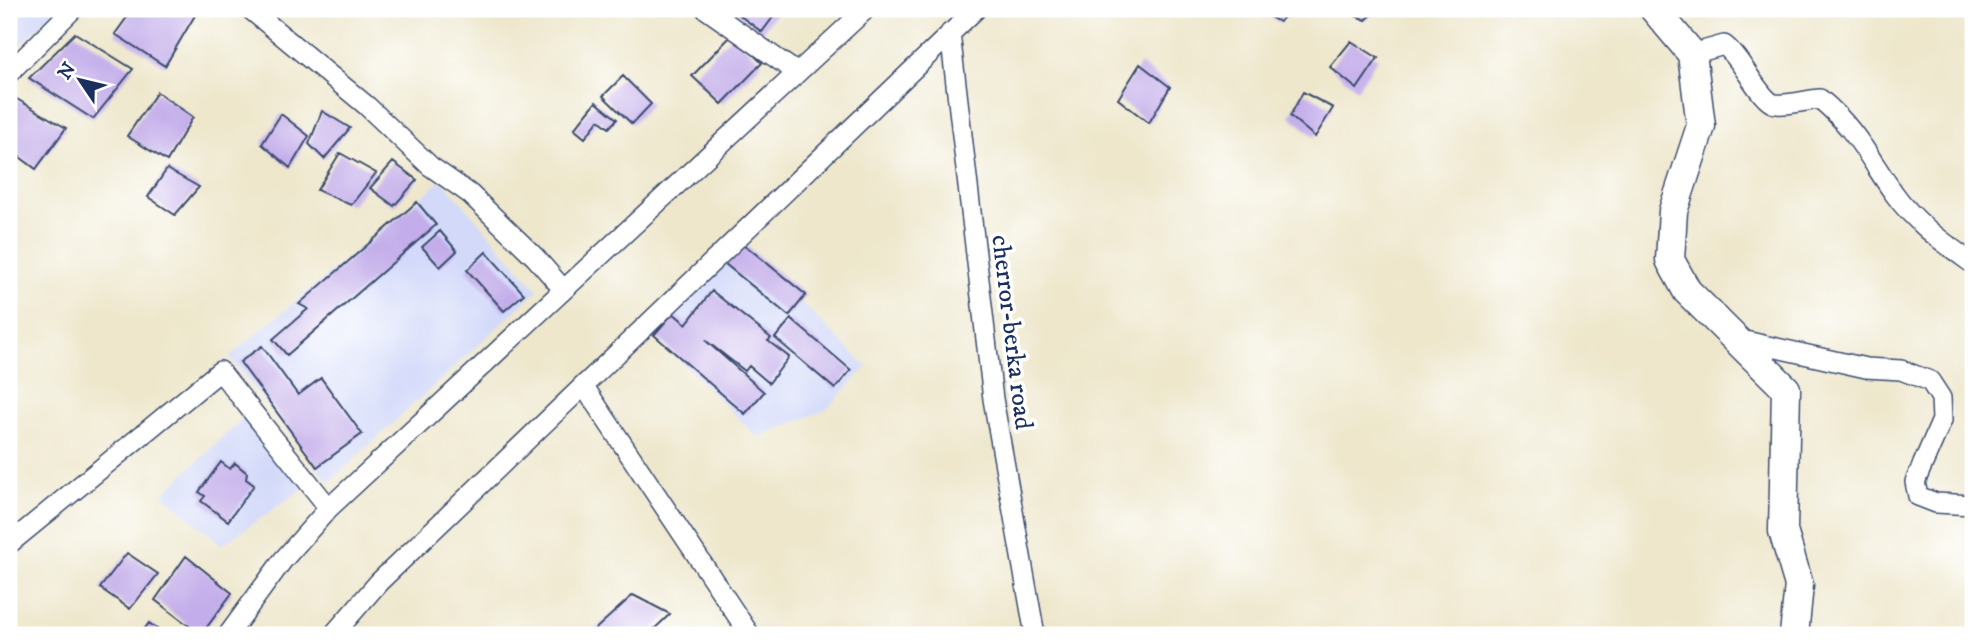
<svg xmlns="http://www.w3.org/2000/svg" width="1982" height="644" viewBox="0 0 1982 644" font-family="'IM FELL DW Pica',serif">
<style>
.built{fill:#d2d9f9}
.building{fill:#c3adea}
.lines{fill:none;stroke-linecap:round;stroke-linejoin:round}
.minor-casing{stroke:#3b4b6e;stroke-width:22}
.highway-casing{stroke:#3b4b6e;stroke-width:31}
.minor{stroke:#fff;stroke-width:19}
.highway{stroke:#fff;stroke-width:28}
.labels{text-anchor:middle;stroke-width:7;stroke-linejoin:round;paint-order:stroke}
.street-label{font-size:26px;fill:#1b2f5e;stroke:#fff}
</style>
<rect width="100%" height="100%" fill="#fff"/>
<filter id="ink" filterUnits="userSpaceOnUse"><feTurbulence type="fractalNoise" baseFrequency=".0143" numOctaves="2"/><feDisplacementMap in="SourceGraphic" scale="14" xChannelSelector="R" yChannelSelector="G"/><feConvolveMatrix kernelMatrix="1 2 1 2 8 2 1 2 1" color-interpolation-filters="sRGB"/></filter>
<filter id="wash" filterUnits="userSpaceOnUse"><feTurbulence type="fractalNoise" baseFrequency=".00686" numOctaves="4" result="noise"/><feDisplacementMap in="SourceGraphic" scale="28" xChannelSelector="R" yChannelSelector="G"/><feGaussianBlur stdDeviation="1.57" result="paint"/><feColorMatrix in="noise" values="0 0 0 0 0 0 0 0 0 0 0 0 0 0 0 0 0 1.4 0 .05"/><feComposite in="paint" operator="in"/></filter>
<g filter="url(#wash)">
<rect width="100%" height="100%" fill="#eee7cc"/>
<path class="built" d="M9,9H57L9,56Z
M442,180L538,290L329,482L229,357Z
M742,245L867,367L826,410L757,437L654,335Z
M248,413L304,488L222,545L163,494Z"/>
<g id="blocks">
<path class="building" d="M133,9H191L197,12L165,66L115,34Z
M731,9H779L762,32Z
M1256,9H1292L1279,22Z
M1338,9H1378L1366,20Z
M75,33L133,69L93,119L29,78Z
M733,34L762,63L722,104L692,76Z
M1351,41L1378,58L1357,89L1330,67Z
M1140,64L1170,87L1149,123L1118,99Z
M623,76L651,104L632,124L603,96Z
M157,92L193,117L167,161L127,136Z
M1303,92L1333,108L1315,137L1290,116Z
M10,95L66,128L36,169L9,149Z
M596,102L617,119L609,128L599,120L585,138L574,129Z
M322,111L350,128L324,159L309,144Z
M281,114L309,136L290,168L262,144Z
M340,153L376,173L351,205L317,190Z
M393,162L417,180L394,206L370,188Z
M167,169L199,187L175,215L148,197Z
M417,202L436,225L287,355L273,339L308,309L299,304Z
M440,231L457,251L440,267L422,247Z
M741,242L806,295L789,316L724,263Z
M486,252L524,294L504,311L467,270Z
M712,291L771,338L768,341L789,357L769,383L749,366L745,371L705,340L764,392L745,414L654,335L673,313L686,324Z
M791,319L851,370L835,389L775,338Z
M262,346L298,395L321,378L362,434L317,467L240,362Z
M221,462L230,469L235,463L247,473L246,479L254,485L228,521L201,501L205,496L199,492Z
M127,553L158,574L130,609L100,588Z
M186,556L232,593L201,635L155,600Z
M633,595L670,614L648,635L591,633Z
M149,623L166,635H140Z"/>
</g>
</g>
<g filter="url(#ink)">
<use href="#blocks" fill-opacity="0" stroke="#3b4b6e" stroke-width="2"/>
<g class="lines">
<defs>
<path id="minor" d="M250,9L367,106L430,166L470,194L535,257L563,289
M706,9L796,72
M950,33L993,399L1035,635
M1692,54L1724,45C1742,58 1760,101 1775,104C1787,106 1807,100 1820,99C1855,128 1868,156 1893,192C1914,222 1944,243 1973,264
M9,73L73,9
M1736,339L1866,368L1901,370L1930,381L1941,398L1942,420L1915,482L1918,496L1936,503L1973,505
M583,385L750,635
M9,544L220,371L329,508
M228,635L283,560L329,508L866,9
M333,635L379,582L976,9"/>
<path id="highway" d="M1654,9L1692,54L1701,126L1673,211L1670,260L1687,291L1786,389L1783,531L1799,585L1794,635"/>
</defs>
<use href="#minor" class="minor-casing"/>
<use href="#highway" class="highway-casing"/>
<use href="#minor" class="minor"/>
<use href="#highway" class="highway"/>
</g>
</g>
<g class="labels">
<g class="street-label">
<text transform="translate(1013 332) rotate(83)" y="9">cherror-berka road</text>
</g>
</g>
<rect width="1982" height="644" fill="none" stroke="#fff" stroke-width="35"/>
<g transform="translate(80 80) rotate(305)" stroke="#ffffff" stroke-width="5" paint-order="stroke">
<path d="M0-5L12 26L0 18L-12 26Z" fill="#1b2f5e"/>
<text y="-10" font-size="19" font-weight="bold" text-anchor="middle" fill="#1b2f5e">N</text>
</g>
</svg>
